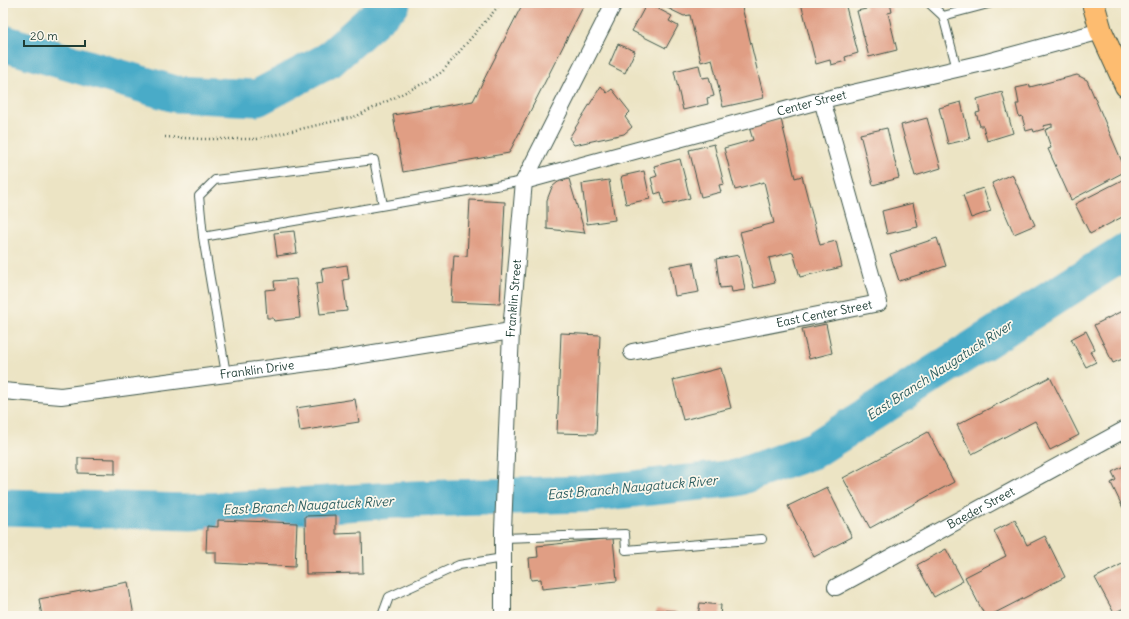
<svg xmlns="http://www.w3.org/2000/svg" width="1129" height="619" viewBox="0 0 1129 619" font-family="Delius,sans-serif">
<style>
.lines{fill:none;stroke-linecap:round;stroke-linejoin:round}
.river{stroke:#49abc8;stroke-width:37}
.building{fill:#e09e84}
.service-casing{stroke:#3e564a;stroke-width:10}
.minor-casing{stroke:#3e564a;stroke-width:18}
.trunk-casing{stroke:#3e564a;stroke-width:24}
.path{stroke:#3e564a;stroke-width:2.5;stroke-dasharray:1 3;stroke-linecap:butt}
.service{stroke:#fff;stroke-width:8}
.minor{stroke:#fff;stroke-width:16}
.trunk{stroke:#fdbc6f;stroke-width:22}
.labels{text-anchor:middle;stroke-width:3.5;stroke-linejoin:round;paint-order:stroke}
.street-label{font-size:12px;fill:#1f3d34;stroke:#fbf7ec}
.water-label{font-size:13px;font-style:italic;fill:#2c5e60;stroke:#fbf7ec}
</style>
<rect width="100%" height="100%" fill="#fbf7ec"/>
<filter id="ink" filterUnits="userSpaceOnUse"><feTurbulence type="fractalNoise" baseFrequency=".025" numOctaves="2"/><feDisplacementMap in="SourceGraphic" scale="8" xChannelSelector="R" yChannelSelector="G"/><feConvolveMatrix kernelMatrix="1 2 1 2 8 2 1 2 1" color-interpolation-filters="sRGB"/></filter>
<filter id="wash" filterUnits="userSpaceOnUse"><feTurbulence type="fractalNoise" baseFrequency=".012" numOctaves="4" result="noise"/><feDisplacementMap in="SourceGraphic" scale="16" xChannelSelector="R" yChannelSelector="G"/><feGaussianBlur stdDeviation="0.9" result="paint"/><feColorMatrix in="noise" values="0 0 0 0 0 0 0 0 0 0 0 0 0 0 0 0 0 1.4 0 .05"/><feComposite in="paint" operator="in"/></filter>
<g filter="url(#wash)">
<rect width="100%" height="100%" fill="#ece4c4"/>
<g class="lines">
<path class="river" d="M3,43L175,94L257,98L329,60L392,3
M3,507L190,512L414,499L586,494L736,478L814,450L1126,251"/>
</g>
<g id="blocks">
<path class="building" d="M523,3H585L509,153L403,172L393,115L473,101Z
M647,3L672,16L669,21L678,26L666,48L632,31Z
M657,3H741L764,98L723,107L712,59L701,62L690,15L684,16Z
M801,3H845L858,53L845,57L846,61L831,65L830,60L816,64Z
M871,3H890L892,12L888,13L897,50L869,57L857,11L866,9L864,5Z
M618,44L635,51L625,73L609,65Z
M699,65L702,78L709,77L714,96L707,98L708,104L683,110L674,71Z
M1077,75L1087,80L1126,171L1071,200L1048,149L1051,148L1045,130L1052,127V124L1043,126L1044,129L1034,132L1033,129L1026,131L1022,116L1019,117L1016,104H1019L1016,88L1030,85V87Z
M601,86L607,93L612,89L630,112L625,117L632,127L624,134L574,145L569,138Z
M1002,92L1013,133L987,141L983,126H980L976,113L980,112L977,99Z
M961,102L970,139L948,144L939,108Z
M927,118L941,168L915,176L901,125Z
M781,119L795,178L802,176L820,245L836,241L842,267L800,277L793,252L769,258L775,283L754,288L740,232L774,223L764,182L735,190L724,148L753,140L749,127Z
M887,128L899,178L873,185L860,134Z
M714,144L724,184L719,185L721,192L701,197L689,150Z
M680,159L690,198L664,205L661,192L655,194L651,178L657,176L654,166Z
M644,171L650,199L626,204L621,179L622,176Z
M1012,174L1035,225L1014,234L992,183Z
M1126,178V215L1090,234L1075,204Z
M569,179L585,233L547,229V200L552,187L558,182Z
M609,180L615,220L587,224L582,184Z
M983,188L991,211L971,218L963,195Z
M470,200L505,202L500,304L451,302L454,255L467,256Z
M913,203L918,227L887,234L882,211Z
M294,231L297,253L277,256L274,233Z
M937,238L946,266L899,281L890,254Z
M739,255L745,290L732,292L731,287L720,288L716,259Z
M693,262L699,292L675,296L670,266Z
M347,265L349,279L343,280L347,311L320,314L316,284L323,283L321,269Z
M296,279L300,318L274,321L273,318H267L265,290L275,289L274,281Z
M1126,309V360L1125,358L1113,363L1094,325Z
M826,324L832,353L809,359L802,329Z
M1086,331L1095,349L1090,352L1096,362L1086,367L1071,339Z
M561,333L600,335L596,434L557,433Z
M721,368L731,408L683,420L673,380Z
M1050,377L1079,435L1050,450L1035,421L972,454L957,425Z
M355,399L359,422L300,431L296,408Z
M928,432L954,482L870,528L843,478Z
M78,458L115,459V474L78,473Z
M1126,465V507L1123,508L1111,483L1116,480L1112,472Z
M827,487L852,537L814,557L788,506Z
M336,515V534L362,533L363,573L306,574L305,516Z
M218,520L297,523L295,567L216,563V552H206L207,526L218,527Z
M1015,520L1027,545L1045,536L1065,577L989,616H985L965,577L1006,556L994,531Z
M613,538L617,581L542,589L541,579L531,580L529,558L538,557L537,546Z
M946,549L963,581L934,597L917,565Z
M1126,562V607L1114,613L1095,578Z
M128,582L134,616H42L39,599Z
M700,603L721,605L720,616H698Z
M656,610L676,611L675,616H656Z"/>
</g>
</g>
<g filter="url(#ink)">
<use href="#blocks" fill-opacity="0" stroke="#3e564a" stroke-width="1"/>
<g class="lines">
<defs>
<path id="service" d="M929,3L943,16
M957,69L943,16L992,3
M203,237L199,196L215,180L374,160L383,205
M226,374L203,237L524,181
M503,538L625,534L626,550L762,539
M382,616L389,597L459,565L503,558"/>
<g id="minor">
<path id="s1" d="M524,181L822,100L987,62L1101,31"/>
<path id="s2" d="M632,352L879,303L822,100"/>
<path id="s3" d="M3,391L61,396L324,361L511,331"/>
<path id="s4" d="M836,587L1126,429"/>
<path id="s5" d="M503,616V530L511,331L524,181L614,3"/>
</g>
<path id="trunk" d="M1093,3L1101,31L1126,86"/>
</defs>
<use href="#service" class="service-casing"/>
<use href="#minor" class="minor-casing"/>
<use href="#trunk" class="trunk-casing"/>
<path class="path" d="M165,137L202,139H257L357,116L426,82L442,72L501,3"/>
<use href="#service" class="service"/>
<use href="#minor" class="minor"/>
<use href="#trunk" class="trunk"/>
</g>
</g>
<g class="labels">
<g class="street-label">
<text dy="4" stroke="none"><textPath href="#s1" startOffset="298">Center Street</textPath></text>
<text dy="4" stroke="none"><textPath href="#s5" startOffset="318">Franklin Street</textPath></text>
<text dy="4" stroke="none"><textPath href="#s2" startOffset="196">East Center Street</textPath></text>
<text dy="4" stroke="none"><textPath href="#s3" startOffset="256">Franklin Drive</textPath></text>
<text dy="4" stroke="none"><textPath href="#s4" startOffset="165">Baeder Street</textPath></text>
</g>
<g class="water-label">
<text transform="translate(939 370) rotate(-33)" y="5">East Branch Naugatuck River</text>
<text transform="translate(632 487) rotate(-5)" y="5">East Branch Naugatuck River</text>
<text transform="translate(308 505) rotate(-3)" y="5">East Branch Naugatuck River</text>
</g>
</g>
<rect width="1129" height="619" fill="none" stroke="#fbf7ec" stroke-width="16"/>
<path d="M24 40v6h61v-6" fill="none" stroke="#1f3d34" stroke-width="2"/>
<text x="30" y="40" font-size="12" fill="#1f3d34" stroke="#fbf7ec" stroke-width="3" paint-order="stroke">20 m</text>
</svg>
